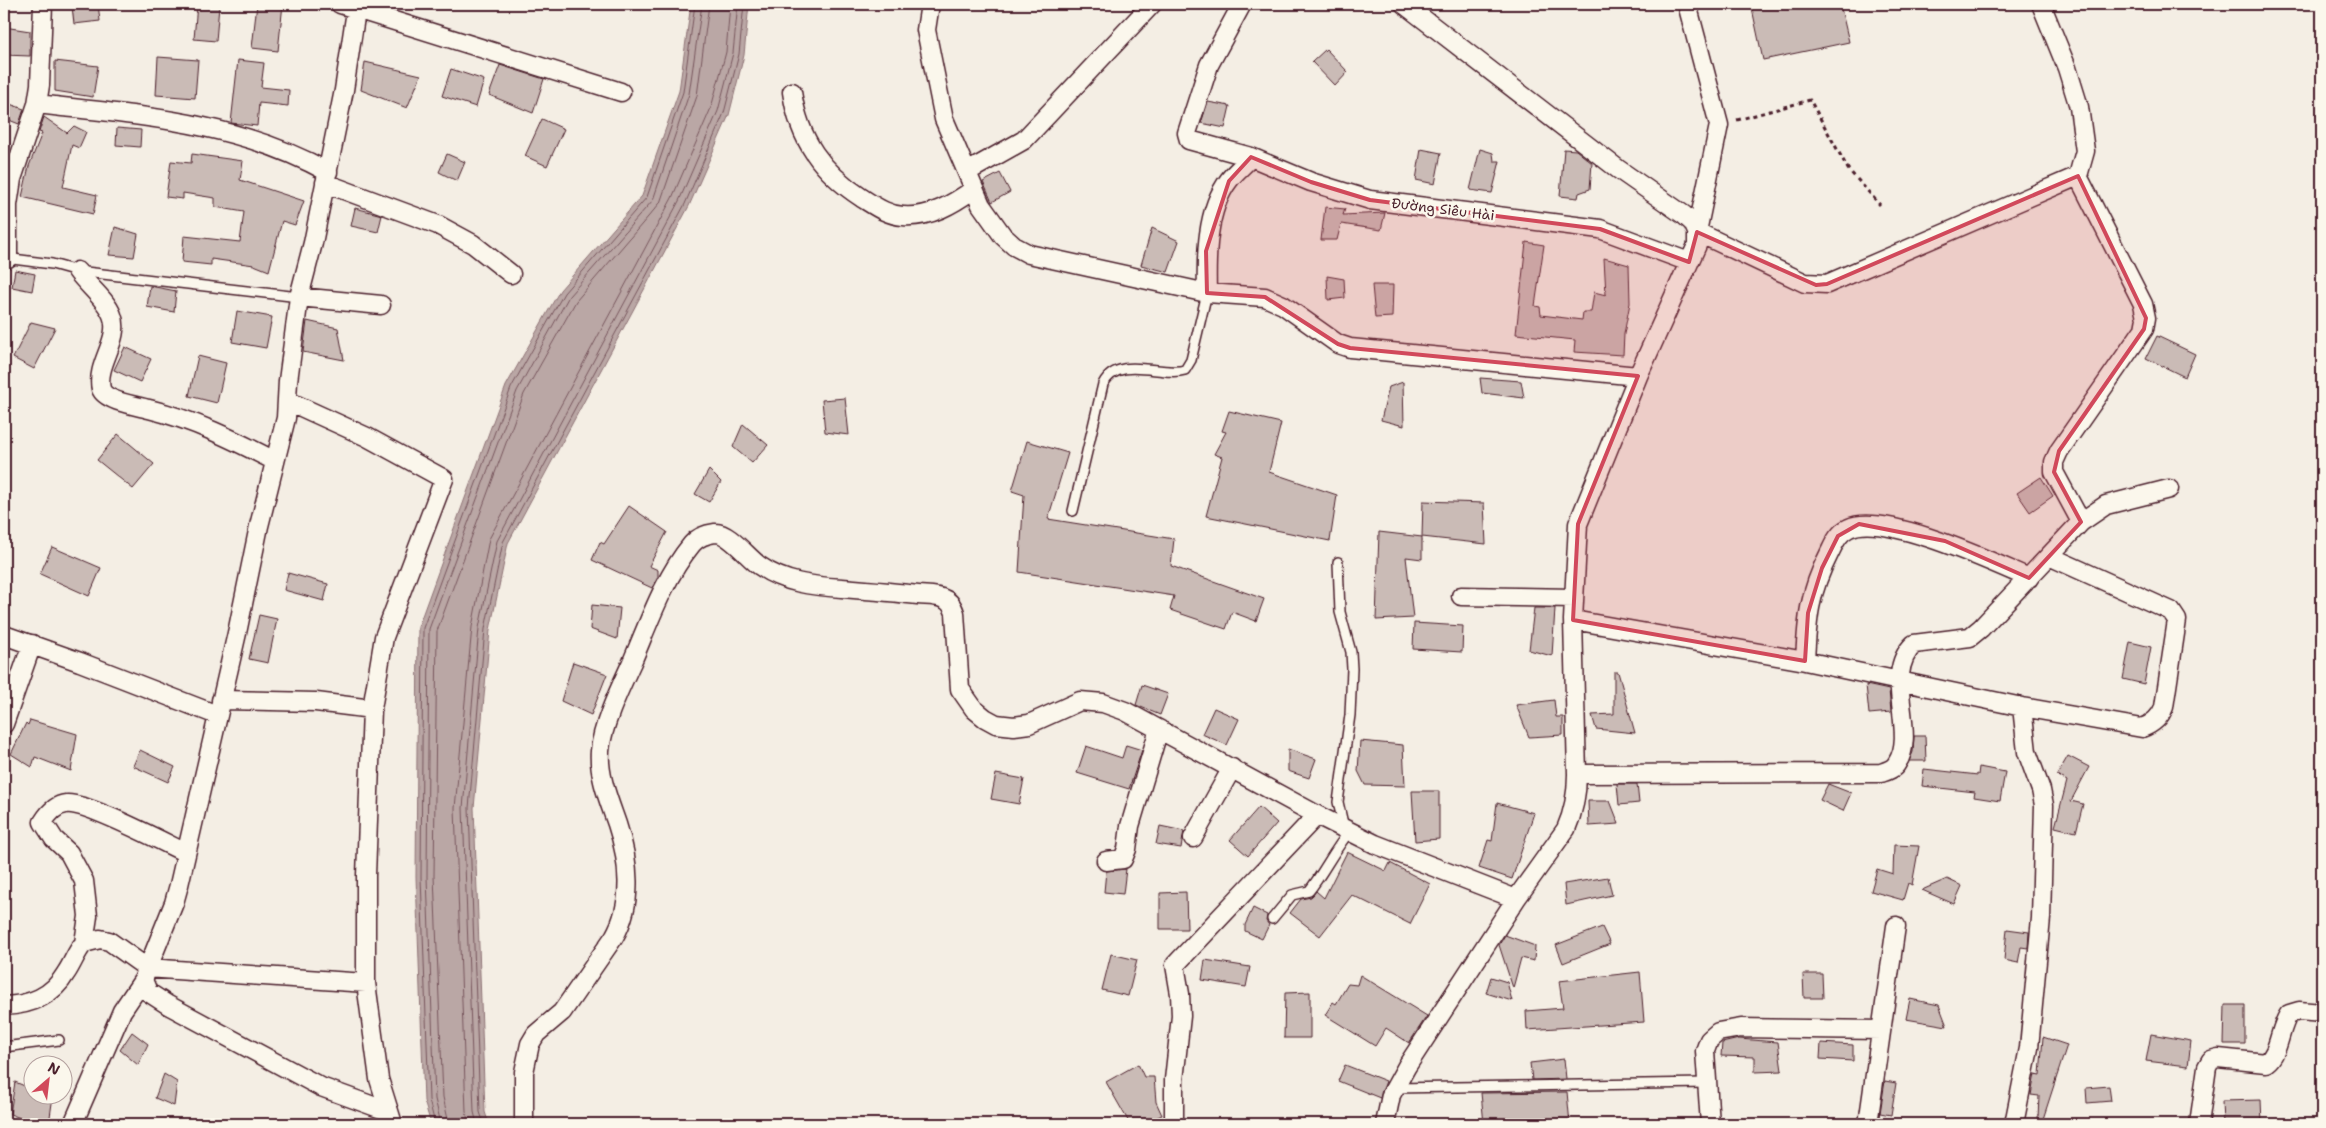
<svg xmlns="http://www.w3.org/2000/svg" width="2326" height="1128" viewBox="0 0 2326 1128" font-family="'Shantell Sans',sans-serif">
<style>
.water{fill:#baa7a5;stroke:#8d7174}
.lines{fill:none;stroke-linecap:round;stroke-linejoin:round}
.shore{stroke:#77555c;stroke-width:1}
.building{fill:#cabbb6;stroke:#4a1f2b}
.service-casing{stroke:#4a1f2b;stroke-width:12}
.minor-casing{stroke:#4a1f2b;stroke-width:21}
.path{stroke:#4a1f2b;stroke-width:3;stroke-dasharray:4 4;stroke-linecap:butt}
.service{stroke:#fbf7ec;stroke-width:9}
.minor{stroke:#fbf7ec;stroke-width:18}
.marked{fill:#d1495b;fill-opacity:0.2;stroke:#d1495b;stroke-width:4;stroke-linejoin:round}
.labels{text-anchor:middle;stroke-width:5;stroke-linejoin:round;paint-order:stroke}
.street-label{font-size:14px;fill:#4a1f2b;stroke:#fbf7ec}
</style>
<rect width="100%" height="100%" fill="#f4eee4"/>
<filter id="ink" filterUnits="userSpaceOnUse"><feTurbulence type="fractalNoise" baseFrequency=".02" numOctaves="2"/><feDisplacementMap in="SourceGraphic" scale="10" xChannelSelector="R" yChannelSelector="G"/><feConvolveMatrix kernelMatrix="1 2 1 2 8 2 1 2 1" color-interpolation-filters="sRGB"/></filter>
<g filter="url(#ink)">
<path class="water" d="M691,4H749L744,55L729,115L689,206L508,543L490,630L474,808L485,1112L489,1124H431L424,1101L416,877L418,627L506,386L560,290L642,196L679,91Z"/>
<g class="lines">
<path class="shore" d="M435,1124L429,1100L421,877L423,628L511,388L564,293L647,197L683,92L695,4
M441,1124L435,1099L427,877L429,629L517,391L569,296L653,200L689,94L702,4
M449,1124L443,1097L434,876L437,631L524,394L576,301L660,203L697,96L709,4
M469,1124L466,1112L455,808L472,627L489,539L672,198L711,108L726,52L730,4
M477,1124L474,1112L463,808L479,628L497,541L679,201L718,111L733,53L738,4
M484,1124L480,1112L469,808L485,629L503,542L685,204L724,113L739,54L744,4"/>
</g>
<path class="building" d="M91,4H98L100,21L74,24L72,6Z
M197,4L219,6L216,41L194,39Z
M257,4H283L278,51L252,48Z
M1751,4H1840L1849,42L1763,60Z
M4,27L30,31V56L4,55Z
M1326,49L1348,72L1335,86L1312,62Z
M158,57L198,60L195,98L156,95Z
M238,60L264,63L261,87L289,90L288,106L259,103L257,126L231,123Z
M55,61L98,66L93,97L55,91Z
M365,62L421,75L407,108L361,90Z
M500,65L544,79L533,113L489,95Z
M451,69L484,80L476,107L442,96Z
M4,102L24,109L19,124L4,118Z
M1208,102L1230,106L1225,128L1201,123Z
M44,117L67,133L74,126L86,132L79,148L72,145L63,187L97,195L93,214L22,197L29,166L42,133L39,132Z
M542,119L564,129L547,166L525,156Z
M117,128L141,130L140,147L116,145Z
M1421,149L1441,153L1435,184L1416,180Z
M1480,149L1493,153L1494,161H1500L1492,193L1470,190Z
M1564,149L1576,150L1592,163L1590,189L1579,193L1578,198L1560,196Z
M192,154L243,161L240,180L304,201L295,225L282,221L269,271L254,265L211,259V265L182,262L184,236L240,242L244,212L215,207V198L183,193V199L166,197L171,161L191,163Z
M447,154L465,162L457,181L439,172Z
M1000,173L1010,192L992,202L983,182Z
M1325,207L1345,209L1343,215L1385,213L1381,230L1341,224L1337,240H1321Z
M355,208L382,215L378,232L351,226Z
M115,227L138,234L134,257L109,255Z
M1152,228L1179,241L1168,272L1141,265Z
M1526,242L1544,245L1535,306L1540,307L1541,315L1582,320L1583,312H1591L1594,292L1606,295L1604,258L1629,265L1630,303L1624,334L1623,355L1574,352L1575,340L1516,334Z
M15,270L35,274L32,291L12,287Z
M1327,276L1344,279L1345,298L1328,300Z
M1372,285H1393L1392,317L1375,318Z
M150,286L176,291L174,312L147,307Z
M237,311L272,317L266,348L232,342Z
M307,321L338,328L344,360L303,352Z
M31,322L55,328L34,369L13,358Z
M2157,336L2195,354L2185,377L2146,358Z
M125,347L151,359L140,382L114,370Z
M198,356L226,363L217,403L189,396Z
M1480,378L1521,381L1524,398L1482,393Z
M1403,382L1404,426L1381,420L1389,387Z
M845,398L849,435L825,432L822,400Z
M1229,411L1281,423L1269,472L1337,495L1330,541L1206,516L1222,457L1214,454L1226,432L1222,431Z
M743,424L768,445L752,463L733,447Z
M118,434L154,464L133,489L97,460Z
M1027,441L1068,453L1048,519L1174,539L1171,566L1264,599L1256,621L1232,612L1226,629L1170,610L1174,596L1019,572L1024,495L1012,491Z
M709,470L721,482L709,502L695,494Z
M2041,477L2053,496L2030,512L2017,493Z
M1423,501L1484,503L1486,544L1422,537Z
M629,506L667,532L649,566L658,570V577L652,588L592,560L600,542L604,544Z
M1379,532L1422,537V559L1406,557L1413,618L1376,620Z
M52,547L101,568L89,596L40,574Z
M288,573L328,584L324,601L284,590Z
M592,605L620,608L617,639L590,629Z
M1534,608H1555L1552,656L1529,650Z
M259,615L277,619L268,663L249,659Z
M1414,623L1463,626L1462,652L1413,649Z
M2130,642L2151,647L2144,684L2123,679Z
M573,662L607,674L591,715L561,701Z
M1614,672H1618L1635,733L1596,729L1592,715L1614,714Z
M1142,685L1168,694L1160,715L1136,705Z
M1866,685L1889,690L1891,712L1869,714Z
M1554,700L1556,717H1563V735L1529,737L1516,705Z
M1214,708L1239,719L1227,745L1202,734Z
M30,720L77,734L71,771L35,757L32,767L11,754L26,723L28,725Z
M1914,736H1925L1926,761H1909L1913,752Z
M1360,741L1403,745L1405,786L1365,785L1358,771Z
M1126,745L1142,750L1129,789L1077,773L1086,746L1122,758Z
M1288,749L1316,759L1309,778L1288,771Z
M140,750L175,767L168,782L133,766Z
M2068,756L2089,767L2071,801L2083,804L2076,832L2055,827L2067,781L2057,775Z
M1979,767L2005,772L2000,801L1974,797L1975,792L1922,786L1924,769L1978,775Z
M996,774L1024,779L1019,804L991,799Z
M1617,784H1637L1639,803L1619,805Z
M1828,784L1851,793L1843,811L1820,800Z
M1412,791H1439V839L1415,841Z
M1588,801H1610L1619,824L1589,826Z
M1497,803L1534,813L1512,879L1479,868L1488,840L1492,841Z
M1259,807L1277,823L1248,856L1230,840Z
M1160,826L1184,831L1181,848L1156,844Z
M1894,845L1919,846L1912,885L1908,883L1903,900L1871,891L1877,869L1893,874Z
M1347,852L1386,871L1390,863L1430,884L1410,924L1352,895L1320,936L1290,913L1301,899L1311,897L1316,891L1324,898Z
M1126,869L1123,894L1104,892L1106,871Z
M1608,877L1612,895L1566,905L1564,884Z
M1947,879L1962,886L1954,904L1922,890Z
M1186,892L1187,929H1160V893Z
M1253,908L1267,915L1266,921L1269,925L1262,939L1245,931V925Z
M1602,927L1610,944L1563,963L1556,945Z
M2007,929L2029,932L2028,948L2021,947L2018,963L2004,960Z
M1505,935L1535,946L1534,961L1521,958L1513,988L1499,945Z
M1111,954L1137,960L1128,996L1102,990Z
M1205,960L1250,967L1246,987L1202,980Z
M1640,972L1644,1022L1527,1030L1526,1011L1563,1008L1559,981Z
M1803,974H1822L1823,998H1804Z
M1360,975L1427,1016L1409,1043L1386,1028L1375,1046L1325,1015L1333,1002L1336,1004L1348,984L1357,985Z
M1491,977L1507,982L1512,1001L1486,993Z
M1310,992V1038H1284L1285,993Z
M1910,999L1939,1005L1947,1026L1906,1019Z
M2225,1005H2245V1044H2224Z
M132,1032L148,1044L138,1065L120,1050Z
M2151,1034L2191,1041L2188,1066L2146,1061Z
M2043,1037L2067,1045L2043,1119L2038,1118L2039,1096L2031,1095L2035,1074L2040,1075Z
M1739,1039L1778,1042L1782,1071L1755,1072V1057L1721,1056L1722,1043Z
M1821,1043L1853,1045V1061L1820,1059Z
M1564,1059L1566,1079L1532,1080L1530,1063Z
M1138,1064L1144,1077H1154L1156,1102L1162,1115L1143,1124H1130L1106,1082Z
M1345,1065L1386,1081L1380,1098L1338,1081Z
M164,1074L177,1082L174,1106L155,1098Z
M1885,1081L1896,1083L1891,1115L1880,1113Z
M15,1082L32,1089V1096H53L49,1124H35L10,1114Z
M2109,1086L2111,1101L2087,1103L2086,1088Z
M1567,1092L1570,1124H1484L1481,1093Z
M2261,1100L2262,1124H2223L2222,1101Z"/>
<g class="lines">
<defs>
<path id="service" d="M5,258L52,264L77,271L299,297
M1073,511L1103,384C1119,354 1161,377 1185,370L1191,360L1207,293
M1338,562L1340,612L1351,652L1352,669L1350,715L1338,802L1344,828
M1272,919L1292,895L1309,891C1324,872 1334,850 1350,831
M4,1047L59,1040
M1395,1088L1707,1083"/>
<path id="minor" d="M340,4L621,92
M930,4L926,30L944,119L981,205L1003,236L1014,246L1029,254L1207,293L1265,297L1283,305L1338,344L1350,348L1638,376
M1242,4L1209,65L1187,133L1189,140L1251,157L1311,182L1370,200L1600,229L1689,262
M1404,4L1618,169L1684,215L1693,223L1697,232L1805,283L1827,284L2078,176
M2041,4L2067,68L2079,107L2085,151L2078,176L2143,304L2146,318L2144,329L2059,451L2054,462V472L2081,522
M792,92C799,140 822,172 862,198C875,206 887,215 903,216C930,218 953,204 974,189
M37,104C139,116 236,121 328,172
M967,172L1024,140L1152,4
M325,183L438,225L473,244L511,274
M8,258V205L12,179L37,104L40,85L43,4
M77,271C87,285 106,299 112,315C122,339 95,364 101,389C105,401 138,406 149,409C194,420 234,440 275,461
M1207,293C1206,257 1206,210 1229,180C1235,172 1244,165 1251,157
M299,297L381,305
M288,401L367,437L444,479L384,637L372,709L366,876V983L379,1079L393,1124
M1461,596L1574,598
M1573,620L1805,661L2022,707L2142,728C2153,724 2160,718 2164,707L2176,627L2177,620L2171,611L2049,556
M4,635L80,662L217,715
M1805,661C1807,619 1809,593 1829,554C1834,544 1838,533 1849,528C1883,511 1994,563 2029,578
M221,700L316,702L372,709
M4,724L32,644
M1577,774L1881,773C1887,771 1894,769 1897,763C1918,732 1881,675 1914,644L1970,637L1981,628L2081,522L2106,505L2169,489
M1193,838L1232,768
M1106,861L1123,859L1127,849L1130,826L1159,729
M84,943L88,916L84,881L69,853L54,839L43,822C48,814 55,805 66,804C85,801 165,843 186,853
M143,980L148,992L168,1005L321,1087L387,1111
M4,1006C30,1005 52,997 66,973C73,963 76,952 84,943L100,939L109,941L147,968L366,983
M73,1124L122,1011L143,980L174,903L179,885L237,633L259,526L286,418L288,381L299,297L313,243L344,90L357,4
M524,1124V1072L530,1044L536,1034L562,1012L614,937C634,903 629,860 617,824C609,801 598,775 600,751C602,725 621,686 632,662C649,622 664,578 692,544C698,537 706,534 715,533C729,532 748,558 760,566C784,583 813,586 842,588C867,590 892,592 918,595C926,596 936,595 944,599C950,601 953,607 955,613L960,689L974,709L985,718L996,724L1014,726L1029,724L1080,701L1103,703L1125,711L1317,815L1375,844L1516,899
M1174,1124V1080L1181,1016L1180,994L1175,965L1317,815
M1385,1124L1391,1095L1407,1066L1516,899L1566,829C1574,811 1577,793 1577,774L1573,620L1578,524L1638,376L1697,245V232L1719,125L1687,4
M1710,1124L1705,1051L1709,1040L1718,1032L1741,1028L1881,1030
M1868,1124L1896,926
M2014,1124L2029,1048L2041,918L2044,805L2041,790L2027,752L2022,707
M2199,1124L2207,1067L2211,1060L2218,1058L2266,1063C2280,1053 2279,1028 2289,1014L2299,1011L2322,1013"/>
</defs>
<use href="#service" class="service-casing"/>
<use href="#minor" class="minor-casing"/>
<path class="path" d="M1737,120L1810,100L1848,169L1880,205"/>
<use href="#service" class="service"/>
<use href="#minor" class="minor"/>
</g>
</g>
<path class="marked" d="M1251,157L1311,182L1370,200L1600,229L1689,262L1697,232L1816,285L1827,284L2078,176L2146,318L2144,329L2059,451L2054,472L2081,522L2029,578L1945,541L1859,524L1838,536L1822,568L1808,613L1805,661L1573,620L1578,524L1638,376L1350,348L1338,344L1265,297L1207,293L1206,251L1229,181Z"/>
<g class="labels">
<g class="street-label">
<text transform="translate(1443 209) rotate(7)" y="5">Đường Siêu Hài</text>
</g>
</g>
<rect width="2326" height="1128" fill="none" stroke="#fbf7ec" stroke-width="20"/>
<rect x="10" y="10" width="2306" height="1108" fill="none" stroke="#4a1f2b" stroke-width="2" filter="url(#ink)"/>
<g transform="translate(48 1080) rotate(28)"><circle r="24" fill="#fbf7ec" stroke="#b4a19f"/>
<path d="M0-4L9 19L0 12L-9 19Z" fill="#d1495b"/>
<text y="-8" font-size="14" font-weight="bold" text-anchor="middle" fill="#4a1f2b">N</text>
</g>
</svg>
